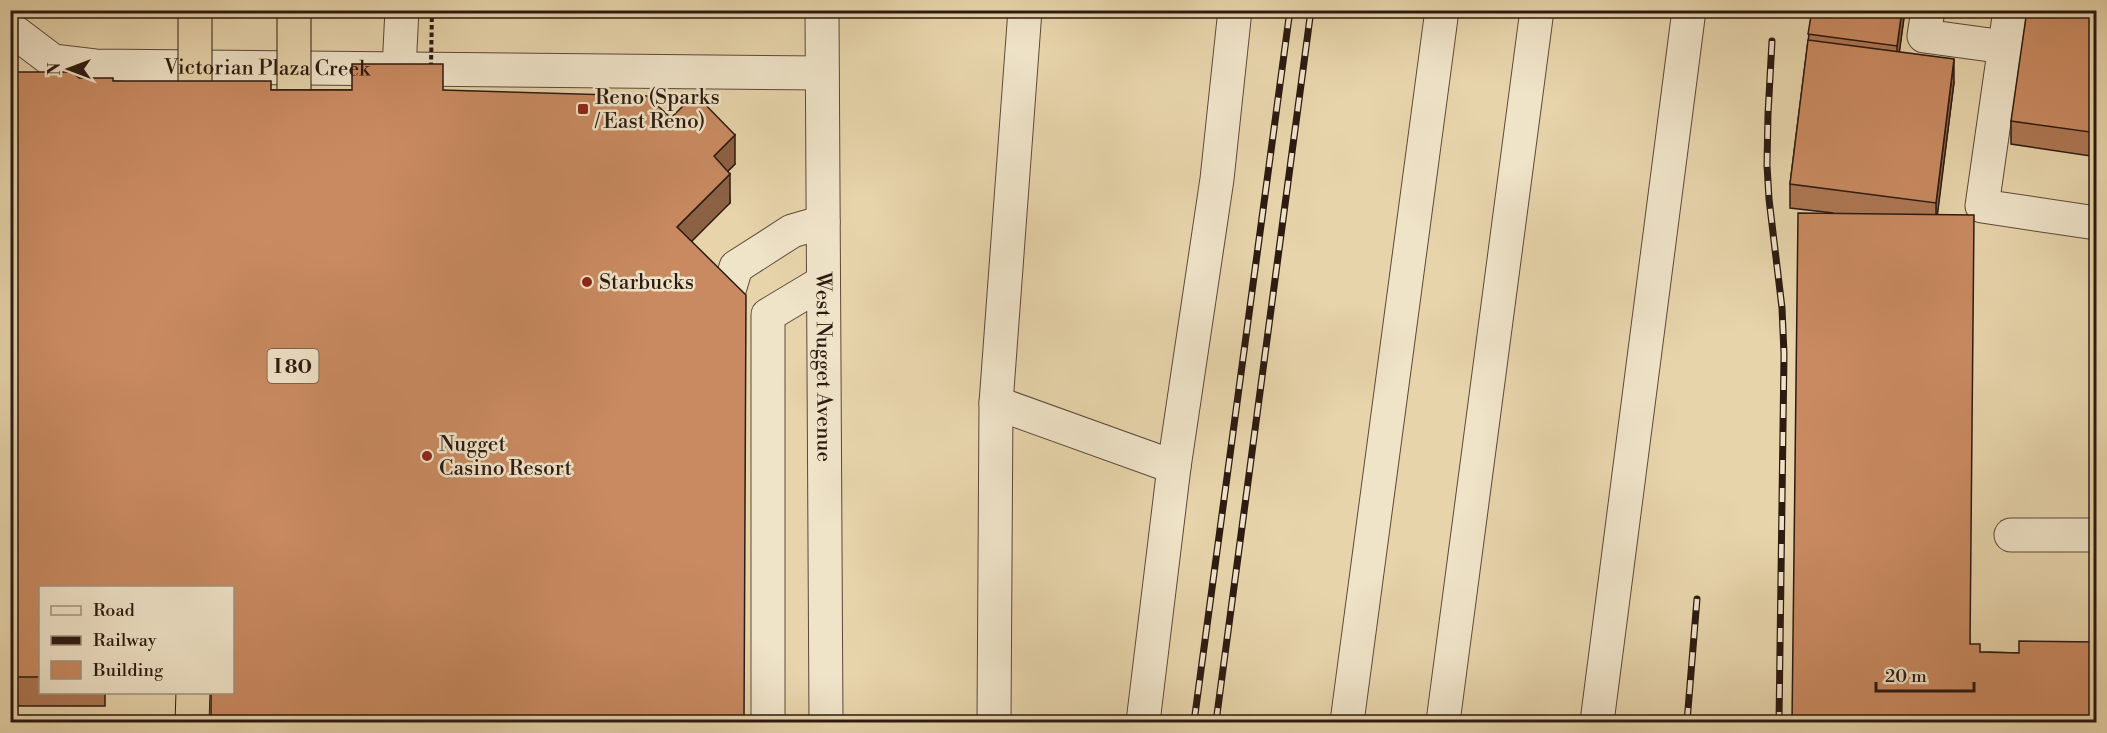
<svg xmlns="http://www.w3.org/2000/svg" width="2107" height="733" viewBox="0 0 2107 733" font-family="'Libre Bodoni',serif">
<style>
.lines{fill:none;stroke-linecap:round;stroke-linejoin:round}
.minor-casing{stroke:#5c4838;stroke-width:35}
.highway-casing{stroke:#2d1a11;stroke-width:35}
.minor{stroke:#efe3c8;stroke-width:33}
.highway{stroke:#e7d4ab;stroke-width:33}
.rail-casing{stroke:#2d1a11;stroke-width:7}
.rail{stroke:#efe3c8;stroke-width:4.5;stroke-dasharray:14;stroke-linecap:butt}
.highway-bridge-casing{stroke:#2d1a11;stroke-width:35;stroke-linecap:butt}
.path-bridge{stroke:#2d1a11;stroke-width:4;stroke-dasharray:4.5 3;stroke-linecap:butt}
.highway-bridge{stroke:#e7d4ab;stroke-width:33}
.wall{fill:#ad7753;stroke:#2d1a11;stroke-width:1.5}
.shaded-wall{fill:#8d6144;stroke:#2d1a11;stroke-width:1.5}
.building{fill:#c98a61;stroke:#2d1a11;stroke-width:1.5}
.poi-dot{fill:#8f2418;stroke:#efe3c8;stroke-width:2}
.labels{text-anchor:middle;stroke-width:5;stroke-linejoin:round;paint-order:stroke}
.shield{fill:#efe3c8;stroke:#675648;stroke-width:1.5}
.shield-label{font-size:20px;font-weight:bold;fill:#2d1a11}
.street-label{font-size:21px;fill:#2d1a11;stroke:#efe3c8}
.poi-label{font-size:21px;fill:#2d1a11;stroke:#efe3c8;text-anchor:start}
</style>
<rect width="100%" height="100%" fill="#e7d4ab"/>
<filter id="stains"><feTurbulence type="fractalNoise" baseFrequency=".00333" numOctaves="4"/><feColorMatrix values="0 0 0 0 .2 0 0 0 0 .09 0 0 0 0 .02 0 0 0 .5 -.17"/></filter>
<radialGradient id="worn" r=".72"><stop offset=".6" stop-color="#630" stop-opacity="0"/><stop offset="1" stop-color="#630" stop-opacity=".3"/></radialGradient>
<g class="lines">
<defs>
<g id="minor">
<path id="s1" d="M822,10L826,722"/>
<path d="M1928,10L1924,36L2005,47"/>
<path d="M2010,10L1982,206L2096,223"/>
<path id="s2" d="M10,31L16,33L53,61L95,66L822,73"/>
<path d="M399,69L402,10"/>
<path d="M725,304L736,267L792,231L823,222"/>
<path d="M996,403L1174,467"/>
<path d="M2011,535H2096"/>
<path d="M768,722V315L823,282"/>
<path d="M994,722L996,403L1025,10"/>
<path d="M1143,722L1174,467L1217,179L1235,10"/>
<path d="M1347,722L1442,10"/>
<path d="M1443,722L1537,10"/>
<path d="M1597,722L1689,10"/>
</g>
<path id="highway" d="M192,722L193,692"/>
</defs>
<use href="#minor" class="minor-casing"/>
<use href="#highway" class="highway-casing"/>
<use href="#minor" class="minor"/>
<use href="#highway" class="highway"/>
<defs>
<path id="rail" d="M1772,41L1768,114L1767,165L1769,199L1782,308L1784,354L1779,722
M1194,722L1290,10
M1216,722L1311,10
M1687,722L1697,599"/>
</defs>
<use href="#rail" class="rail-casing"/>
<use href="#rail" class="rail"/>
<defs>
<path id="highway-bridge" d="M195,126V10
M294,136V10"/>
</defs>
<use href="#highway-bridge" class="highway-bridge-casing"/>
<path class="path-bridge" d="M431,67L432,10"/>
<use href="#highway-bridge" class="highway-bridge"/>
</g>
<path class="wall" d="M1812,10H1905L1899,52L1954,82L1937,214L1970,644L1980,652L2019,653L2097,642L1792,723L1833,213L1790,208V184Z
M2097,10V157L2011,144V121Z
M10,72L113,81L271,90H443L671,118L735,164L728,171L730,203L232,588H40V693H105V706H10Z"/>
<path class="shaded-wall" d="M1902,10H1905L1897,70V46Z
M1954,59V82L1936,226V203Z
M735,135V164L714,185V156Z
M730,174V203L677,256V227Z"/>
<path class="building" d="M1812,10H1902L1897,46L1808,34Z
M2027,10H2097V133L2011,121Z
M1808,40L1954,59L1936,203L1790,184Z
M352,64H443V90L647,96L671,118L695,94L735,135L714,156L730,174L677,227L746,295L744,723H211V693H232V588H40V677H10V72H73L79,78H113V81H271V90H352Z
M1798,213L1974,215L1970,644H1980V652L2019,653V641L2097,642V723H1792Z"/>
<g class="poi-dot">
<rect x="577" y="103" width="12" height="12" rx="3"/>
<circle cx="587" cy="282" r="6"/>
<circle cx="427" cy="456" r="6"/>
</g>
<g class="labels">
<rect class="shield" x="267.5" y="349" width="51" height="34" rx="4.5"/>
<g class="shield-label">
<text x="293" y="373">I 80</text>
</g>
<g class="street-label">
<text dy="7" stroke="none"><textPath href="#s2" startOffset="267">Victorian Plaza Creek</textPath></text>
<text dy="7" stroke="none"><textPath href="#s1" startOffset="357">West Nugget Avenue</textPath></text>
</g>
<g class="poi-label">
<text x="595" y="104">Reno (Sparks<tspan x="595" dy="24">/ East Reno)</tspan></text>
<text x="599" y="289">Starbucks</text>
<text x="439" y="451">Nugget<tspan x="439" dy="24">Casino Resort</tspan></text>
</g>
</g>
<rect width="2107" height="733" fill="none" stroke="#e7d4ab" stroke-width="36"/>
<rect x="12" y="12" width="2083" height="709" fill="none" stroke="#2d1a11" stroke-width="3"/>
<rect x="18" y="18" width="2071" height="697" fill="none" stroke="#2d1a11" stroke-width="1.5"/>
<rect x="39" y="586" width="195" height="108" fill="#efe3c8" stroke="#a1937f" stroke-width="1.5"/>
<rect x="51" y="606" width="30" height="9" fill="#efe3c8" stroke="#a1937f" stroke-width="1.5"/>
<text x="93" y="616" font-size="18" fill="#2d1a11">Road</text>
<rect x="51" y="636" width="30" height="9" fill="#2d1a11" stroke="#a1937f" stroke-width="1.5"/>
<text x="93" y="646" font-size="18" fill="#2d1a11">Railway</text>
<rect x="51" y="661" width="30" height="18" fill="#c98a61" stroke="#a1937f" stroke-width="1.5"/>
<text x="93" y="676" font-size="18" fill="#2d1a11">Building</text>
<g transform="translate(69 69) rotate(270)" stroke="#efe3c8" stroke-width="4.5" paint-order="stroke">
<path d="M0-4.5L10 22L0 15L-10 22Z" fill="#2d1a11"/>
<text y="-9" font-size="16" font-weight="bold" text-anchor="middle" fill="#2d1a11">N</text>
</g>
<path d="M1876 682v9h98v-9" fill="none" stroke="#2d1a11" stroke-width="3"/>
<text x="1885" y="682" font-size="18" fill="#2d1a11" stroke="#efe3c8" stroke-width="4.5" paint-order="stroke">20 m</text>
<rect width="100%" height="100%" filter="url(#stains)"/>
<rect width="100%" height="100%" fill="url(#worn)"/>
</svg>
